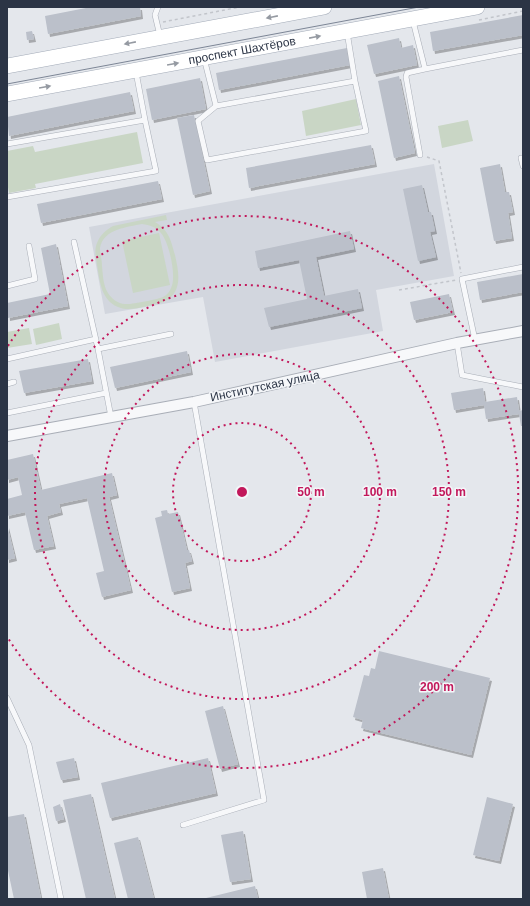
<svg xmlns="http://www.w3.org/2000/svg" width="530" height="906" viewBox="0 0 530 906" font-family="Arial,sans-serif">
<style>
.built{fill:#d2d6de}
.green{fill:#c9d6c5;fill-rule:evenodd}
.building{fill:#bbc0ca;filter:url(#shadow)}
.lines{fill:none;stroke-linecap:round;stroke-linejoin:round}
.service-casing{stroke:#a9aeb7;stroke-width:6}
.minor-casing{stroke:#a9aeb7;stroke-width:12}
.primary-casing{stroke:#a3abb8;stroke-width:16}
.path{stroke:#c2c5cb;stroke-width:1.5;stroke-dasharray:3 3;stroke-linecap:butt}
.service{stroke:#f7f8fa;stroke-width:5}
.minor{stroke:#f7f8fa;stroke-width:10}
.primary{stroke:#fff;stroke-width:15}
.tram{stroke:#7d8696;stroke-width:1}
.oneway{fill:#959aa2}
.ring{fill:none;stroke:#c2185b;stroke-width:2;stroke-dasharray:2 4}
.labels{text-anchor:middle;stroke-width:3;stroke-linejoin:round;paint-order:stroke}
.street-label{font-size:12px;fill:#2b3445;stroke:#f4f6f9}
.centre{fill:#c2185b;stroke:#f4f6f9;stroke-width:2}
.ring-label{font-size:12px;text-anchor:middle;font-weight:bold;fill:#c2185b;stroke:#f4f6f9;stroke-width:3;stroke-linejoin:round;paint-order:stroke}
</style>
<defs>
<filter id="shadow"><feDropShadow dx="2" dy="3" stdDeviation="0" flood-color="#0004"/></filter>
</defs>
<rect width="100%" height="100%" fill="#e4e7ec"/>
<path class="built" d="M434,164L454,276L376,290L383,331L215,362L203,297L105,314L89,227Z"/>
<path class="green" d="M356,99L361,125L306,136L302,111Z
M468,120L473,141L442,148L438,126Z
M137,132L143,163L35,184L36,188L9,193L7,181V151L33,146L35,152Z
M166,215L167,220L155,222C169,230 171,241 175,255C179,273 183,292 164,302C153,304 131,312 121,308C101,302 100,282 97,265C96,258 94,250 97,243C100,235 106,230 113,226ZM142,224C150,225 156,227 161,233C169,242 177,277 171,288C170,291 167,295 163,297C159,299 130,305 125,304C118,304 111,298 108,293C103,285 103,275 102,266C102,260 100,253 100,248C103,229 128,227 142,224Z
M159,233L170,285L133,293L122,241Z
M59,323L62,339L36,345L33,329Z
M29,328L32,344L7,348V332Z"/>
<path class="building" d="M91,7H140L141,16L48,34L45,16Z
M523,15V35L433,51L430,32Z
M32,31L34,39L27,40L26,32Z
M399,38L401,48L413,45L417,65L374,74L367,45Z
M347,48L350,65L219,90L216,73Z
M399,76L415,153L394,158L378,81Z
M200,78L206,109L152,120L146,89Z
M130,92L134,111L9,136L7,117Z
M194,115L210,191L193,195L177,118Z
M371,145L375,164L249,188L246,168Z
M500,164L505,192H509L513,212L508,213L512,238L494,241L480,168Z
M158,181L162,199L41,223L37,204Z
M422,185L428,212H431L435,231L430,232L436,257L418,261L403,189Z
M350,231L354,249L316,257L324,296L358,289L362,308L269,327L264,308L307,299L299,260L258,268L255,251Z
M56,244L68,306L8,318L7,303L50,294L41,248Z
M523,274V292L480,300L477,282Z
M449,294L453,312L414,320L410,302Z
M187,351L191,372L115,388L110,367Z
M88,359L92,381L24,393L19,371Z
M483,388L485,402L517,397L519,411L523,410V426H521L519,414L486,419L484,405L454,410L451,393Z
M33,454L41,490L112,473L117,495L109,497L131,590L102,597L96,573L104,571L87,498L59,504L61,512L47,516L54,546L34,550L25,512L7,516V499L22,495L18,477L7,480V460Z
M167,510L168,514L178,512L187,550H189L192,561L185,563L190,588L172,592L155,518L162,516L161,511Z
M7,525L15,558L7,560Z
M379,651L490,678L471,755L361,728L363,720L353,717L364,675L369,676L371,668L375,669Z
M223,706L238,764L220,769L205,711Z
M74,758L78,777L61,780L56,762Z
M208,758L216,793L110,818L101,783Z
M91,794L115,899H86L63,800Z
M487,797L513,804L499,861L473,855Z
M60,804L64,819L56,821L53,807Z
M24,814L41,899H14L7,866V817Z
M243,831L251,879L230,882L221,835Z
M138,837L154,899H128L114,843Z
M383,868L389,899H367L362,872Z
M255,886L258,899H206V898Z"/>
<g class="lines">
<defs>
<path id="service" d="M158,7L155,15L160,36
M413,21L425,69L407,73L406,77L420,155
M347,32L355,81
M204,58L216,106L355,81L366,131L207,160L198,121L216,106
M425,69L523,50
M7,144L145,120L136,72
M523,158H521L523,166
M7,197L156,171L145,120
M74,242L98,349L111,417
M7,286L35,279L29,246
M475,340L462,279L523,267
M457,343L462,375L523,387
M98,349L171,334
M7,359L96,339
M7,384L14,382
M7,413L106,393
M7,698L29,745L61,899
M183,825L264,800L194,402"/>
<path id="minor" d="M7,436L194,402L457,343L523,331"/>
<g id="primary">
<path d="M7,66L324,7"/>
<path id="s1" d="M7,94L477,7"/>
</g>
</defs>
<use href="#service" class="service-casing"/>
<use href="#minor" class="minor-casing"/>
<use href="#primary" class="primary-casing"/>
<path class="path" d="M479,20L523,11
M163,22L240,7
M427,157L439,161L461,273
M399,290L456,280"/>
<use href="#service" class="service"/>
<use href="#minor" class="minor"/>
<use href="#primary" class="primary"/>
<path class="tram" d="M7,84L419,7"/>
</g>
<defs><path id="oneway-solid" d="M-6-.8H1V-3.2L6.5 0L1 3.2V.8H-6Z"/></defs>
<g class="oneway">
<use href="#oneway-solid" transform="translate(272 17) rotate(169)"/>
<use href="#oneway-solid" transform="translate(315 37) rotate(-11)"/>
<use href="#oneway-solid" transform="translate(130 43) rotate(169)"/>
<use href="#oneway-solid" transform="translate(173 64) rotate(-10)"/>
<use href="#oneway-solid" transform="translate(45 87) rotate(-10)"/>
</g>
<g class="ring">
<circle cx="242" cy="492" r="69"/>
<circle cx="242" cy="492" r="138"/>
<circle cx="242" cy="492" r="207"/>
<path d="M8 346A276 276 0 1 1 8 638"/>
</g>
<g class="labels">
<g class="street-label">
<text dy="4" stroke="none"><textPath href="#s1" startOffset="239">проспект Шахтёров</textPath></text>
<text transform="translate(265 386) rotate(-12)" y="4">Институтская улица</text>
</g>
</g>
<circle cx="242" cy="492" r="6" class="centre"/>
<g class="ring-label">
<text x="311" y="496">50 m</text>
<text x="380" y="496">100 m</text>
<text x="449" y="496">150 m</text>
<text x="437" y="691">200 m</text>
</g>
<rect width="530" height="906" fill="none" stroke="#2b3445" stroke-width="16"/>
</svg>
